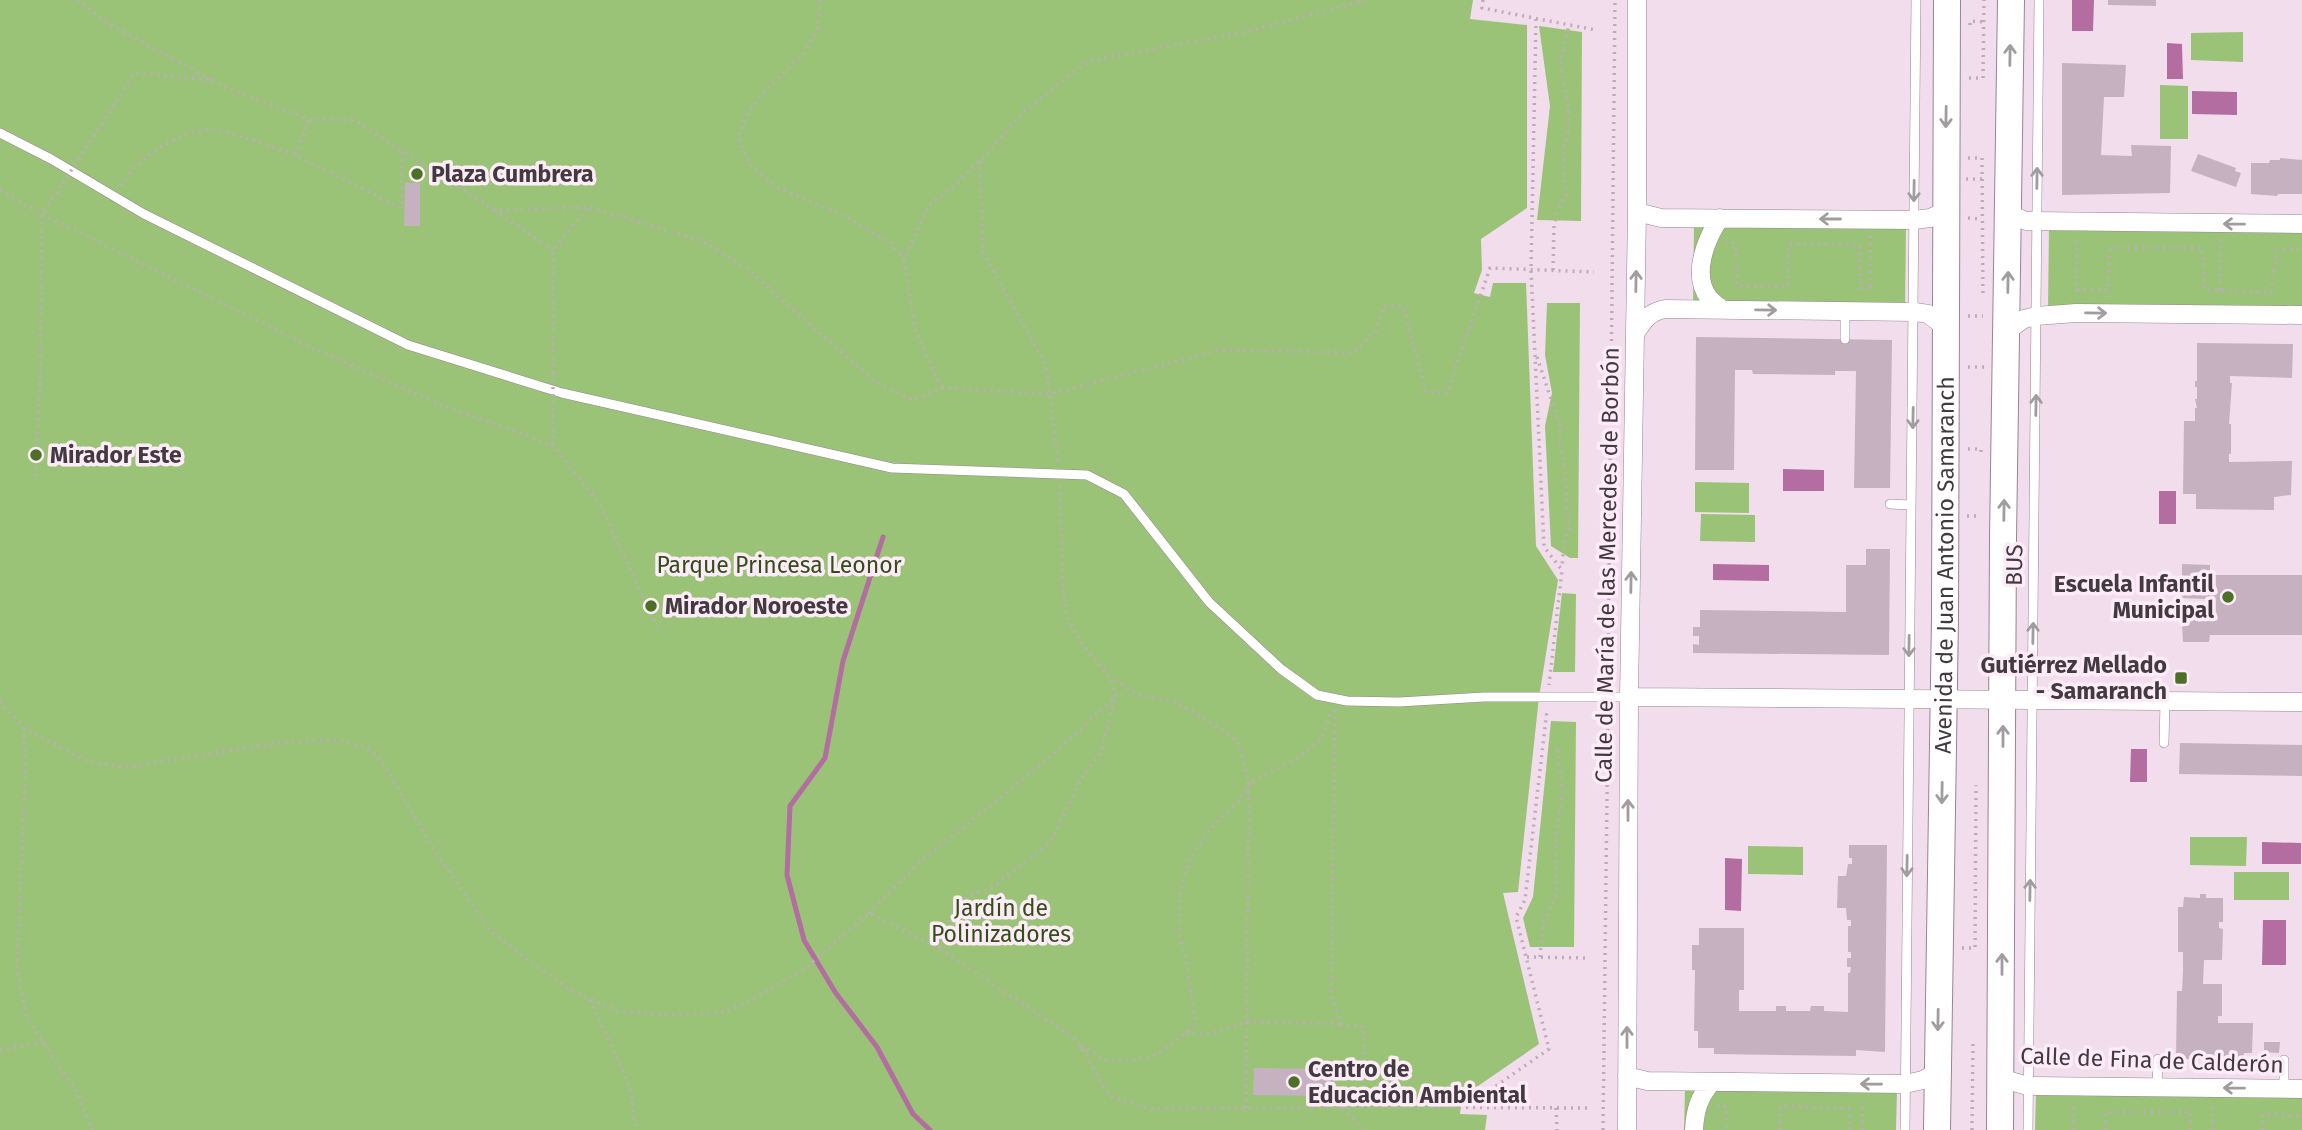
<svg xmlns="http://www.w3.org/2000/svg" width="2302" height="1130" viewBox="0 0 2302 1130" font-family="'Fira Sans',sans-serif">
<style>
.green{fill:#9bc378}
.water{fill:#b36da1}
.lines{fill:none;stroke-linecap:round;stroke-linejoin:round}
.stream{stroke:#b36da1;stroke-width:5}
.building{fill:#c6b1c0}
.lane-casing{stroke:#988592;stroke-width:10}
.street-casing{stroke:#988592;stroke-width:19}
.secondary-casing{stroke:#988592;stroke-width:28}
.path{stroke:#bdacb8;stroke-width:3.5;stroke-dasharray:2 5;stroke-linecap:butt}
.lane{stroke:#fff;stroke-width:9}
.street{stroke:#fff;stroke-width:18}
.secondary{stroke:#fff;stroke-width:26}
.path-bridge{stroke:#bdacb8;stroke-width:3.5;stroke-dasharray:2 5;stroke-linecap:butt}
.oneway{stroke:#a19ca0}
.poi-dot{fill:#4d7028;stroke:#fdebf7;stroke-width:2.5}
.labels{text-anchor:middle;stroke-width:7;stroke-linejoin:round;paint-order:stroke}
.poi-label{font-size:23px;font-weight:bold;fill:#433a40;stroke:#fdebf7;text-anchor:start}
.park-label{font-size:23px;fill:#344e19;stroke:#fdebf7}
.street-label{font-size:23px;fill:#433a40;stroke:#fdebf7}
</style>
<rect width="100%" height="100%" fill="#f2ddec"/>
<path class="green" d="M0,0H1473L1470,19L1527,25V208L1481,239L1482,270L1474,293L1490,297L1493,283H1526L1536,546L1558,580L1539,697L1518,892L1503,893L1539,1044L1462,1097L1460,1114L1487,1115L1485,1130H0Z
M1539,26L1582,32L1581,221L1537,220L1550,106Z
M2243,32V62L2191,60V33Z
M2160,85L2188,86V139H2160Z
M1694,226L1906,229L1905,308L1693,306Z
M2049,228L2302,231V310L2048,307Z
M1547,303H1580L1578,558H1570L1551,546L1545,426L1552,393L1545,355Z
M1695,482L1749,483V513L1695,512Z
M1701,514L1755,515V542L1700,541Z
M1562,593L1576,594L1575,672H1553Z
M1551,721L1576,722L1574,947H1530L1523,918L1533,897Z
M2190,837H2247L2246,866L2190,865Z
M1748,846L1803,847V875L1748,874Z
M2234,872H2289V900H2234Z
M1685,1089L1897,1092L1896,1130H1684Z
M2036,1092L2302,1096V1130H2035Z"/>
<path class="water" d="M2072,0H2094L2093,31H2072Z
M2167,43L2182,44L2183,79H2167Z
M2192,91L2237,92V115L2192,114Z
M1783,469L1824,470V491H1783Z
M2159,491H2176V524H2159Z
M1713,564L1769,565V581L1713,580Z
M2131,749H2147V782H2130Z
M2262,842L2301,843V864H2262Z
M1725,858L1742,859L1741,911L1725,910Z
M2263,920H2286V965H2262Z"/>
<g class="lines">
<path class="stream" d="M883,537L843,661L825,758L790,806L787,875L804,940L835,992L877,1047L913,1114L930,1130"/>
</g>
<path class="building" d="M2108,0H2156V6L2108,5Z
M2062,63L2126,65L2124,97H2104L2101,155L2132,156L2131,145L2171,146L2170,193L2062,195Z
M2198,154L2236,168L2235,171L2241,173L2236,187L2191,171Z
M2280,158L2302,160V194H2278L2277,196L2251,194V163H2269L2270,160H2280Z
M405,183H420V226H404Z
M1696,337L1892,340L1890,488H1854L1856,371H1835V375L1753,374L1752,370H1735L1734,470H1695Z
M2197,343L2293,344L2292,378L2230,376V383H2232L2229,424H2231V454H2229V462L2292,461L2291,495L2274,497V510L2196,509V494H2183L2184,421H2195V408H2197L2195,399H2197V387H2195V381H2197Z
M1866,549H1890L1889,655L1693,653V644L1699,645V636H1693V627H1700V610L1846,612V565H1866Z
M2182,564L2210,565V575H2302V635H2210L2209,642H2183L2181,607L2205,608V599L2182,598Z
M2180,743L2302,745V776L2179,774Z
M1849,845H1887L1885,1052L1856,1050V1056L1714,1054V1048H1698V1031H1694L1695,970H1692V945H1699V928H1744V990H1739V1011H1776V1006H1786V1011H1810L1811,1006H1824V1011L1848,1012V973H1850L1851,967H1847V958H1851V952H1848V926H1851V920H1847L1846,908H1837L1838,876H1846L1848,864H1852V858H1849Z
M2200,894H2206V898H2223V922H2219V928L2223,929L2222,960H2204L2203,984H2222V1016H2218V1023H2253L2252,1053H2244L2243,1060L2176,1059L2177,991H2182L2183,972V952H2178V907H2183L2184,897L2200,898Z
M2264,1042H2280L2279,1053L2264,1052Z
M1254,1068L1335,1069V1096L1253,1095Z"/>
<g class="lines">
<defs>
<path id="lane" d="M0,133L51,159L144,214L408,345L562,393L892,468L1087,475L1124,494L1209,602L1281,669L1317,695L1347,701L1399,702L1484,697H1629
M1845,339V311
M1890,504L1911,505
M2164,743L2165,702
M2157,1087L2158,1059
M2284,1089V1060
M1905,1130L1916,0
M2028,1130L2039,0"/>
<path id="street" d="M1637,212L1661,218L1914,220L1930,218L1946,211
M2009,214L2026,221L2302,224
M1720,218C1706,239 1691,275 1709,298C1712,302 1718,306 1722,309
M2007,331L2024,319L2036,316L2076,313L2302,315
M1635,334C1644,320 1649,312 1665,309L1915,312L1928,314L1945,327
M1629,697L2302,702
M1627,1076L1647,1081L1905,1084L1923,1080L1937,1072
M2000,1078L2028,1086L2302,1089
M1627,1130L1629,697L1637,212V0
M1694,1130C1695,1110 1699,1097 1712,1082"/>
<g id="secondary">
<path id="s1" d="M1937,1130L1945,617L1947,0"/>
<path d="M2000,1130L2003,538L2011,0"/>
</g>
</defs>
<use href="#lane" class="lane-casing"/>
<use href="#street" class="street-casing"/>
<use href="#secondary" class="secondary-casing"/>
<path class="path" d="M77,0L111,25L212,80L135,73L80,157
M820,0L818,28L804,54L765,90L747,115L738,138L750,165L780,189L839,213L891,243L904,260
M1483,0L1482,8L1596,30
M1536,19L1531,270L1544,547L1562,570L1549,685
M1970,25V21L1984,22
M1969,78H1983L1984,0
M212,80L224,87L309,119L354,120L494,210L589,207L703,241L749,270L874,381L913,400L942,388L1050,394L1220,350L1353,353L1376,331L1384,306L1404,307L1426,392L1447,393L1490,268L1594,272
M296,155L309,119
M1968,158H1982L1983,298
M980,161L983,252L1046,365L1058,461
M1966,179H1983
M121,186L132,169L158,148L188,133L214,129L253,140L296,155L401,208L402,152
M0,190L42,214L317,350L441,405L553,445L600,505L657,627
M494,210L553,250
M1968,218L1982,219
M1725,243H1735L1737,286H1788L1789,244L1859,245L1861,288H1870
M1553,270L1554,225L1559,207L1566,196L1563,151L1568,133L1569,107L1560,63L1569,25
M1870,287V235
M2077,290H2108L2110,248H2202L2205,290L2271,292L2277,250L2302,249
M2220,290L2221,239
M2077,292V237
M1968,316H1983
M1537,357L1560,426V445L1564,459L1569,528L1564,539L1562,568
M1968,367H1985
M553,373V250L589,207
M942,388L915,329L904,260L929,205L948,191L980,161L1025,110L1089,61L1250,31L1366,0
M553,445V407
M1968,449H1981V454
M35,476L40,384L42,214L63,183
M1967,516H1980
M1608,684L1615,0
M0,701L24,728L52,743L88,762L127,767L284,742L338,740L368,748L383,763L431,845L491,932L568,989L618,1011L672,1015L726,1012L755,998L803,970L869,913L939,948L1074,1038L1081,1046L1109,1096L1150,1109L1363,1107L1587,1108
M1335,710L1331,997L1341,1024L1364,1027L1363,1107
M24,728L25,786L17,969L26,1016L76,1091L92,1130
M869,913L920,862L1047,760L1116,696L1110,677L1080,641L1067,616L1063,593L1060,486
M939,948L953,915L967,897L993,887L1051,841L1081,779L1101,752L1115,698
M1962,948H1975L1976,785
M1527,957L1588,958
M1540,957L1543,923L1557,894L1555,844L1563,792L1557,748
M590,1000L630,1087L636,1130
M1186,1033L1209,1034L1247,1022L1340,1024
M1081,1046L1107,1061L1135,1060L1157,1054L1186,1033L1195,1019L1187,965L1179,934V895L1190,858L1210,829L1239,801L1249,783L1237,740L1177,702L1138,695L1112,678
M0,1050L43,1042
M1467,1106L1549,1049L1516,917L1525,900L1547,710
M1717,1106H1726L1727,1130
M1246,1108L1249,783L1296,759L1322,738L1331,710
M1343,1108L1362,1130
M1556,1108L1557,1130
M1603,1130L1608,709
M1780,1130L1781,1106L1849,1109L1850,1130
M1862,1130V1101
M1972,1130L1973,1042
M2073,1130V1104
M2105,1130L2106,1112H2191L2190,1130
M2213,1130V1104
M2262,1130L2263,1114L2302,1116"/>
<use href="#lane" class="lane"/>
<use href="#street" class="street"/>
<use href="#secondary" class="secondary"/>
<path class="path-bridge" d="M63,183L80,157
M553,373V407"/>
</g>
<defs><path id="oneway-shaft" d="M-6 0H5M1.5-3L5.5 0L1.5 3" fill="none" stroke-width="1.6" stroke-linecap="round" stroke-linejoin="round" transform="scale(1.75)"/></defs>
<g class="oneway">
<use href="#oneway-shaft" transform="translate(2010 55) rotate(-89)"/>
<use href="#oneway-shaft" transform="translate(1946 117) rotate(91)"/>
<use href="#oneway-shaft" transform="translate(2037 178) rotate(-89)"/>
<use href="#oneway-shaft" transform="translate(1914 191) rotate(91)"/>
<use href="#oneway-shaft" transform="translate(1830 219) rotate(-180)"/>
<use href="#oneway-shaft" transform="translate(2234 224) rotate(-179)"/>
<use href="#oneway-shaft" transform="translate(1636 281) rotate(-89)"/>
<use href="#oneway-shaft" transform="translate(2008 282) rotate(-89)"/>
<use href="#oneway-shaft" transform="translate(1766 310) rotate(1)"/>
<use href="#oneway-shaft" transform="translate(2096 313) rotate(1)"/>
<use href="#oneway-shaft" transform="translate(2036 405) rotate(-89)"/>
<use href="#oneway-shaft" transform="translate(1913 418) rotate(91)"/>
<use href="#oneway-shaft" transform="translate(2004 510) rotate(-89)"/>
<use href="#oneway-shaft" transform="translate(1631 582) rotate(-89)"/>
<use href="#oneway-shaft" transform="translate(2033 633) rotate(-89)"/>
<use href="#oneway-shaft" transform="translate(1909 646) rotate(91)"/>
<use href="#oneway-shaft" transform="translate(2003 736) rotate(-90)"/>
<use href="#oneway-shaft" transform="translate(1942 793) rotate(91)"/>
<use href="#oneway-shaft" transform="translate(1628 810) rotate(-90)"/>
<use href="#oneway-shaft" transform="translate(1907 866) rotate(91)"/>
<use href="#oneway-shaft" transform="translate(2030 890) rotate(-89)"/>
<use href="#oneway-shaft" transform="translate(2002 964) rotate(-90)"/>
<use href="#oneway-shaft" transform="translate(1938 1020) rotate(91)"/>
<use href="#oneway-shaft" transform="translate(1627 1037) rotate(-90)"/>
<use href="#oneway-shaft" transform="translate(1871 1084) rotate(-179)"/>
<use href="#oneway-shaft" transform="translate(2234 1088) rotate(-179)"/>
</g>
<g class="poi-dot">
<circle cx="417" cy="174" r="7"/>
<circle cx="36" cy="455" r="7"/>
<circle cx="2228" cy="597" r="7"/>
<circle cx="651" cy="606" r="7"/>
<rect x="2174" y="671" width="14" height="14" rx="3.5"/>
<circle cx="1294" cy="1082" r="7"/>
</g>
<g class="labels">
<g class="poi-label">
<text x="431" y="182">Plaza Cumbrera</text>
<text x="50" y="463">Mirador Este</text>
<text x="2214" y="592" text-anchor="end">Escuela Infantil<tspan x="2214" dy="26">Municipal</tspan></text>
<text x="665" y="614">Mirador Noroeste</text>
<text x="2167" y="673" text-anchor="end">Gutiérrez Mellado<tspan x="2167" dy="26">- Samaranch</tspan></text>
<text x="1308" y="1077">Centro de<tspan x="1308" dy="26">Educación Ambiental</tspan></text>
</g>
<g class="park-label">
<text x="779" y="573">Parque Princesa Leonor</text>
<text x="1001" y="916">Jardín de<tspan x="1001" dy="26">Polinizadores</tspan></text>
</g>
<g class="street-label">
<text transform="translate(1607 565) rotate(-89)" y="8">Calle de María de las Mercedes de Borbón</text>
<text dy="8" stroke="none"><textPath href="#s1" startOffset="565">Avenida de Juan Antonio Samaranch</textPath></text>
<text transform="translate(2014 565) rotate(-89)" y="8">BUS</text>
<text transform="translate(2152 1060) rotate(2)" y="8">Calle de Fina de Calderón</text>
</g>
</g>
</svg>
